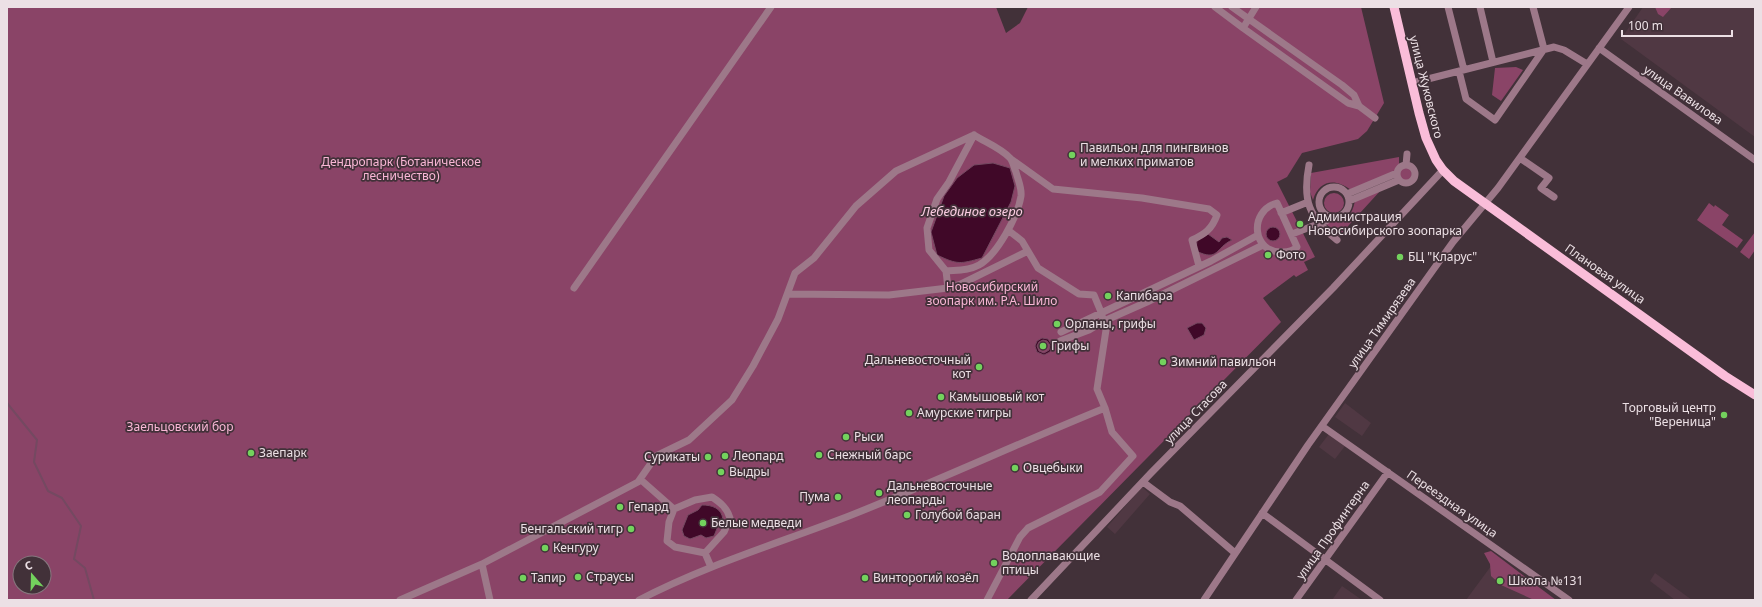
<svg xmlns="http://www.w3.org/2000/svg" width="1762" height="607" viewBox="0 0 1762 607" font-family="'Noto Sans',sans-serif">
<style>
.built{fill:#503843}
.green{fill:#8a4467;fill-rule:evenodd}
.water{fill:#400828;stroke:#744961;fill-rule:evenodd}
.lines{fill:none;stroke-linecap:round;stroke-linejoin:round}
.stream{stroke:#744961;stroke-width:2}
.minor{stroke:#9d7889;stroke-width:7}
.major{stroke:#fabdd9;stroke-width:9}
.poi-dot{fill:#73d25d;stroke:#423139;stroke-width:1.5}
.labels{text-anchor:middle;stroke-width:3.5;stroke-linejoin:round;paint-order:stroke}
.street-label{font-size:12px;fill:#ece0e5;stroke:#423139}
.poi-label{font-size:12px;fill:#ece0e5;stroke:#423139;text-anchor:start}
.park-label{font-size:12px;fill:#fab7d6;stroke:#423139}
.water-label{font-size:13px;font-style:italic;fill:#facce1;stroke:#423139}
</style>
<rect width="100%" height="100%" fill="#423139"/>
<path class="built" d="M1643,7H1755V137L1621,39Z
M1345,403L1371,423L1362,436L1335,417Z
M1329,434L1345,446L1335,459L1319,447Z
M1142,487L1150,494L1115,534L1107,527Z
M1494,562L1547,600H1466Z
M1655,573L1692,600H1675L1650,581Z
M1342,586L1362,600H1332Z"/>
<path class="green" d="M7,7H996L1006,33L1020,23L1028,7H1361L1384,103L1367,131L1358,139L1302,153L1287,177L1277,182L1315,257L1304,262L1308,270L1296,277L1294,275L1263,298L1281,322L1007,600H7ZM20,563H44V587H20Z
M1655,7H1672L1663,17L1658,14Z
M1516,67L1523,70L1501,101L1492,95L1495,68Z
M1399,157V166L1393,172L1351,190C1335,178 1319,180 1313,200L1310,192L1311,173Z
M1398 174a7 7 0 1 1 14 0a7 7 0 1 1-14 0Z
M1381,190L1339,236L1326,224V221C1344,224 1351,219 1355,201Z
M1324 203a10 10 0 1 1 20 0a10 10 0 1 1-20 0Z
M1709,203L1714,207L1715,205L1729,215L1722,225L1743,240L1737,248L1697,220Z
M1755,232V250L1749,259L1740,252Z
M1491,551L1556,600H1534L1501,585L1491,576L1490,564L1484,553Z"/>
<path class="water" d="M993,163L1010,168L1015,186L1011,202L982,258C960,264 958,265 937,255L931,232L944,196L957,178L974,165Z
M1266 234a7 7 0 1 1 14 0a7 7 0 1 1-14 0Z
M1208,234L1219,242L1222,238L1227,237L1232,240C1215,248 1219,262 1196,251L1197,240Z
M1197,323H1202L1206,328L1204,335L1194,340L1187,328Z
M1042,338L1048,339L1052,345L1050,352L1044,355L1037,352L1035,346L1037,341ZM1043,340L1047,341L1050,345L1049,350L1044,353L1039,351L1037,346L1039,342Z
M702,505C712,505 722,508 723,520L718,526L714,536L706,538L701,535L690,539L684,536L682,530L688,515L698,510Z"/>
<g class="lines">
<path class="stream" d="M7,403L37,440L34,462L48,491L62,498L81,526L74,559L85,568L94,600"/>
<path class="minor" d="M1215,7L1243,28
M1232,7L1342,85L1354,95L1359,106L1375,118
M1256,7L1243,28L1348,103L1359,106
M1448,7L1464,70
M1480,7L1493,62
M1599,48L1755,160
M1459,71L1466,99L1495,120L1544,49L1533,7
M1412,83L1554,47L1564,50L1587,64
M974,135C985,142 1001,148 1010,158C1013,161 1014,168 1016,172C1018,180 1022,188 1021,196C1018,216 997,255 979,265C968,271 957,270 946,271L929,250L927,228L937,199L949,182Z
M1520,158L1549,178L1541,188L1554,197
M1011,159L1053,189L1142,198L1209,209L1217,215C1212,229 1205,234 1192,240L1199,266
M1397 174a9 9 0 1 1 18 0a9 9 0 1 1-18 0Z
M1309,165C1302,201 1309,217 1337,240
M1406,165L1407,154
M1319 202a15 15 0 1 1 30 0a15 15 0 1 1-30 0Z
M1347,194L1397,173
M1349,201L1399,180
M1277,203L1297,247C1293,251 1289,252 1283,252C1252,254 1248,211 1277,203Z
M1281,213L1308,202
M1292,234L1326,221
M946,271L948,288
M574,288L771,7
M788,294L889,295L948,288L961,284L1028,251
M1061,332L1211,261L1258,235
M1060,341L1089,330L1104,321L1147,302L1263,245
M1322,426L1569,600
M640,479L674,509
M1143,482L1170,502L1180,506L1235,553
M1262,513L1380,600
M705,553L724,532L730,518C727,508 721,503 712,497L695,500L674,509L669,522L667,541L675,547L705,553L711,567
M400,600L482,564
M490,600L482,564L638,482L656,456L689,440L732,400L753,366L778,319L795,273L814,258L856,206L896,171L974,135
M639,600C706,565 779,543 849,516C935,482 1019,443 1105,408L1097,389L1106,330L1101,312L1094,295L1079,294L1038,268L1022,241L1008,230
M987,600L1020,537L1028,528L1100,492L1133,456L1112,432L1105,408
M1031,600L1151,473L1333,288L1443,170
M1204,600L1308,445L1453,242L1498,188L1629,7
M1296,600L1388,472"/>
<path class="major" d="M1394,7L1419,113L1426,138L1436,160L1443,170L1454,181L1725,376L1755,395"/>
</g>
<g class="poi-dot">
<circle cx="1072" cy="155" r="4"/>
<circle cx="1300" cy="224" r="4"/>
<circle cx="1268" cy="255" r="4"/>
<circle cx="1400" cy="257" r="4"/>
<circle cx="1108" cy="296" r="4"/>
<circle cx="1057" cy="324" r="4"/>
<circle cx="1043" cy="346" r="4"/>
<circle cx="1163" cy="362" r="4"/>
<circle cx="979" cy="367" r="4"/>
<circle cx="941" cy="397" r="4"/>
<circle cx="909" cy="413" r="4"/>
<circle cx="1724" cy="415" r="4"/>
<circle cx="846" cy="437" r="4"/>
<circle cx="251" cy="453" r="4"/>
<circle cx="819" cy="455" r="4"/>
<circle cx="725" cy="456" r="4"/>
<circle cx="708" cy="457" r="4"/>
<circle cx="1015" cy="468" r="4"/>
<circle cx="721" cy="472" r="4"/>
<circle cx="879" cy="493" r="4"/>
<circle cx="838" cy="497" r="4"/>
<circle cx="620" cy="507" r="4"/>
<circle cx="907" cy="515" r="4"/>
<circle cx="703" cy="523" r="4"/>
<circle cx="631" cy="529" r="4"/>
<circle cx="545" cy="548" r="4"/>
<circle cx="994" cy="563" r="4"/>
<circle cx="578" cy="577" r="4"/>
<circle cx="523" cy="578" r="4"/>
<circle cx="865" cy="578" r="4"/>
<circle cx="1500" cy="581" r="4"/>
</g>
<g class="labels">
<g class="street-label">
<text transform="translate(1426 87) rotate(76)" y="4">улица Жуковского</text>
<text transform="translate(1683 95) rotate(35)" y="4">улица Вавилова</text>
<text transform="translate(1605 274) rotate(35)" y="4">Плановая улица</text>
<text transform="translate(1382 323) rotate(-55)" y="4">улица Тимирязева</text>
<text transform="translate(1196 412) rotate(-46)" y="4">улица Стасова</text>
<text transform="translate(1452 504) rotate(35)" y="4">Переездная улица</text>
<text transform="translate(1333 530) rotate(-55)" y="4">улица Профинтерна</text>
</g>
<g class="poi-label">
<text x="1080" y="152">Павильон для пингвинов<tspan x="1080" dy="14">и мелких приматов</tspan></text>
<text x="1308" y="221">Администрация<tspan x="1308" dy="14">Новосибирского зоопарка</tspan></text>
<text x="1276" y="259">Фото</text>
<text x="1408" y="261">БЦ "Кларус"</text>
<text x="1116" y="300">Капибара</text>
<text x="1065" y="328">Орланы, грифы</text>
<text x="1051" y="350">Грифы</text>
<text x="971" y="364" text-anchor="end">Дальневосточный<tspan x="971" dy="14">кот</tspan></text>
<text x="1171" y="366">Зимний павильон</text>
<text x="949" y="401">Камышовый кот</text>
<text x="1716" y="412" text-anchor="end">Торговый центр<tspan x="1716" dy="14">"Вереница"</tspan></text>
<text x="917" y="417">Амурские тигры</text>
<text x="854" y="441">Рыси</text>
<text x="259" y="457">Заепарк</text>
<text x="827" y="459">Снежный барс</text>
<text x="733" y="460">Леопард</text>
<text x="700" y="461" text-anchor="end">Сурикаты</text>
<text x="1023" y="472">Овцебыки</text>
<text x="729" y="476">Выдры</text>
<text x="887" y="490">Дальневосточные<tspan x="887" dy="14">леопарды</tspan></text>
<text x="830" y="501" text-anchor="end">Пума</text>
<text x="628" y="511">Гепард</text>
<text x="915" y="519">Голубой баран</text>
<text x="711" y="527">Белые медведи</text>
<text x="623" y="533" text-anchor="end">Бенгальский тигр</text>
<text x="553" y="552">Кенгуру</text>
<text x="1002" y="560">Водоплавающие<tspan x="1002" dy="14">птицы</tspan></text>
<text x="586" y="581">Страусы</text>
<text x="531" y="582">Тапир</text>
<text x="873" y="582">Винторогий козёл</text>
<text x="1508" y="585">Школа №131</text>
</g>
<g class="park-label">
<text x="401" y="166">Дендропарк (Ботаническое<tspan x="401" dy="14">лесничество)</tspan></text>
<text x="992" y="291">Новосибирский<tspan x="992" dy="14">зоопарк им. Р.А. Шило</tspan></text>
<text x="180" y="431">Заельцовский бор</text>
</g>
<g class="water-label">
<text x="972" y="216">Лебединое озеро</text>
</g>
</g>
<rect width="1762" height="607" fill="none" stroke="#ece0e5" stroke-width="16"/>
<g transform="translate(32 575) rotate(340)"><circle r="19" fill="#423139" stroke="#86777e"/>
<path d="M0-3L7 15L0 10L-7 15Z" fill="#73d25d"/>
<text y="-6" font-size="11" font-weight="bold" text-anchor="middle" fill="#ece0e5">С</text>
</g>
<path d="M1622 30v6h110v-6" fill="none" stroke="#ece0e5" stroke-width="2"/>
<text x="1628" y="30" font-size="12" fill="#ece0e5" stroke="#423139" stroke-width="3" paint-order="stroke">100 m</text>
</svg>
